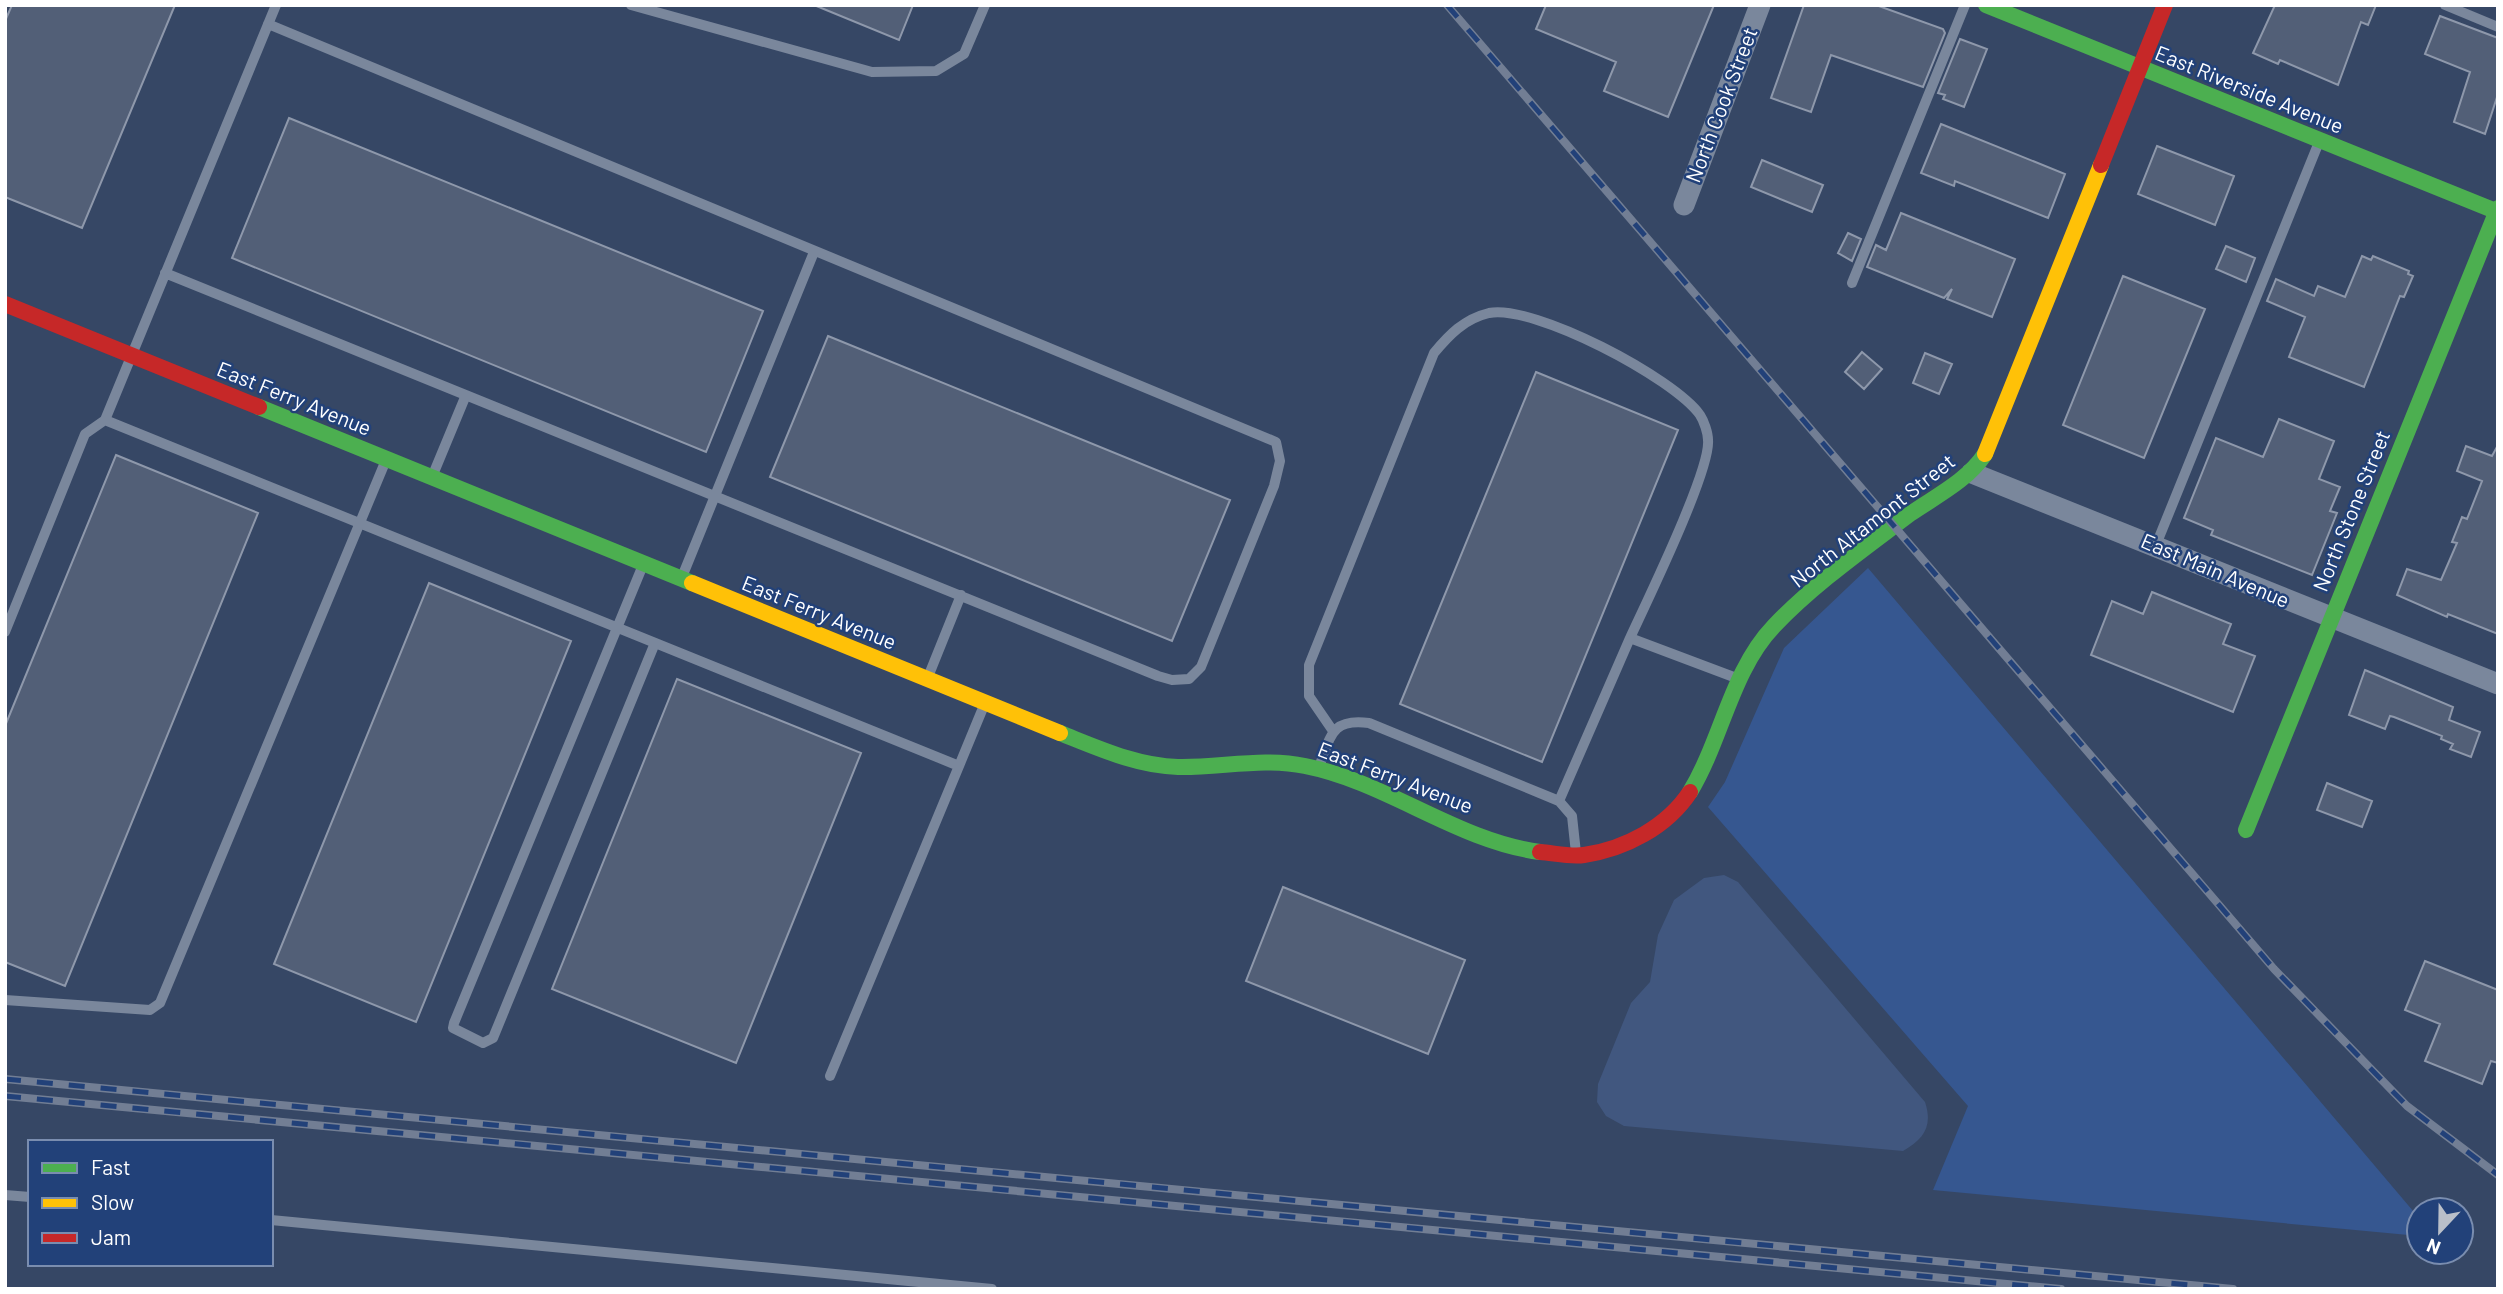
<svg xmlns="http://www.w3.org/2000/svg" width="2503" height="1294" viewBox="0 0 2503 1294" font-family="Barlow,sans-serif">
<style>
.green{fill:#365790}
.water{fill:#41577f}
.building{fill:#525f77;stroke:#8e98ab;stroke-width:2}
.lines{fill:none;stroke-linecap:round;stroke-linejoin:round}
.lane{stroke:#7a879c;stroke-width:10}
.street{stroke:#7a879c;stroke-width:21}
.fast{stroke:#4caf50;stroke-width:16}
.slow{stroke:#ffc107;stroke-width:16}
.jam{stroke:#c62828;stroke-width:16}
.rail-casing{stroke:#727e94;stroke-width:8}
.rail{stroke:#224179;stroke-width:5;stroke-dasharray:16;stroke-linecap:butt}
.labels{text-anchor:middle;stroke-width:5;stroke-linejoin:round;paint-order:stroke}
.street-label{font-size:21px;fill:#fff;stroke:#224179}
</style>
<rect width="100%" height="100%" fill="#364765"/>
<path class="green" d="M1868,568L2419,1218V1236L1933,1190L1968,1106L1708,807L1725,782L1784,648Z"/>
<path class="water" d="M1724,875L1738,882L1925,1102C1933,1126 1924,1139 1903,1151L1624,1126L1606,1116L1597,1102L1598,1084L1631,1003L1650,982L1658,935L1674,900L1704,878Z"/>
<path class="building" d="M12,5H175L82,228L5,197V21Z
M814,5H913L899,40Z
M1546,5H1714L1668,117L1604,91L1616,62L1536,29Z
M1804,5H1876L1943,29L1945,33L1923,87L1831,55L1811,112L1771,98Z
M2275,5H2376L2368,25L2361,22L2338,85L2280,60L2278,64L2253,53Z
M2440,16L2498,38V94L2485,134L2454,122L2470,72L2425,54Z
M1960,39L1987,49L1964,107L1943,99L1945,95L1938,93Z
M289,118L763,311L706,452L232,258Z
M1941,124L2065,174L2048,218L1955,181L1954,186L1921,173Z
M2157,146L2234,176L2215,225L2138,194Z
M1762,160L1823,185L1812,212L1751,187Z
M1901,213L2015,259L1992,317L1947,299L1952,289L1944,298L1867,267L1876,245L1886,250Z
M1848,233L1861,239L1852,261L1838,253Z
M2226,246L2255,258L2246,282L2216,269Z
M2362,256L2371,260L2373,256L2409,271L2408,274L2413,276L2404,297L2400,296L2364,387L2289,357L2305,317L2267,301L2276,279L2314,296L2318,286L2345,297Z
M2123,276L2205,309L2144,458L2063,425Z
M828,336L1230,500L1172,641L770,477Z
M1862,352L1882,369L1864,389L1845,372Z
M1925,353L1952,364L1939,394L1913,383Z
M1536,372L1678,430L1542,762L1400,704Z
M2279,419L2334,441L2319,479L2340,487L2330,511L2337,513L2312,575L2211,535L2213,530L2184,518L2216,438L2263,457Z
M2498,445V634L2448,614L2447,617L2397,595L2407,569L2441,580L2457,543L2452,542L2462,517L2467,519L2482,481L2457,471L2466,446L2492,456Z
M116,455L258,513L65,986L5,962V726Z
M429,583L571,641L416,1022L274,964Z
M2152,592L2231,624L2223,644L2255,656L2233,712L2091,655L2112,601L2143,614Z
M2365,670L2453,707L2449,720L2480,732L2471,757L2450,749L2453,744L2441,739L2442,736L2394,717L2390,716L2385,729L2349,715Z
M677,679L861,753L736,1063L552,989Z
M2327,783L2372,801L2362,827L2317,810Z
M1283,887L1465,960L1428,1054L1246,981Z
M2425,961L2498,990V1063L2491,1061L2482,1084L2425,1061L2440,1024L2405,1010Z"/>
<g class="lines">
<path class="lane" d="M276,5L105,420L959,766L985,703
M631,5L872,72L936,71L964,54L985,5
M2445,5L2498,27
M165,273L1158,676L1172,680L1189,679L1201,667L1274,486L1280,461L1276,442L268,24
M1852,283L1965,5
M432,477L466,395
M2156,545L2319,142
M643,565L454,1023L453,1028L483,1043L493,1038L655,643
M682,577L814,252
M5,632L85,434L105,420
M928,677L961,595
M1333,731L1309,696V665L1434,353C1449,335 1464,319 1489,313C1534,304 1674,378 1700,415C1704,421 1708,433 1708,440C1711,470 1646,603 1630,638
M1319,767C1331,736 1331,718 1369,723L1559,801L1572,816L1576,853
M1559,801L1630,638L1739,679
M5,1000L150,1010L160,1003L386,460
M830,1076L959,766
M5,1195L30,1197
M271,1220L992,1289"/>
<path class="street" d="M1684,205L1760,5
M1972,473L2498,684"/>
<path class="fast" d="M1986,5L2498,212
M259,407L692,583
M1060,733C1098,748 1137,766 1178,767C1220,768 1263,757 1305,766C1387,782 1457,841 1540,852
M1690,792C1722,739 1731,671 1774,626C1814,584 1864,549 1910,514C1936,496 1967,481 1985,454
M2246,830L2498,208"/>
<path class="slow" d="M1985,454L2101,165
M692,583L1060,733"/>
<path class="jam" d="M2101,165L2165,5
M5,304L259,407
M1540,852C1554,853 1570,857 1584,855C1625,849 1667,827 1690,792"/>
<defs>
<path id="rail" d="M1447,5L2274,969L2407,1106L2498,1175
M5,1079L2233,1289
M5,1096L2061,1289"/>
</defs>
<use href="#rail" class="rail-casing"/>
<use href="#rail" class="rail"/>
</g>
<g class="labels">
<g class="street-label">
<text transform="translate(2249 90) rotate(22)" y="7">East Riverside Avenue</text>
<text transform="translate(1722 105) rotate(-69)" y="7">North Cook Street</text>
<text transform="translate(294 399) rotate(22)" y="7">East Ferry Avenue</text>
<text transform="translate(2352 511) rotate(-68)" y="7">North Stone Street</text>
<text transform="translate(1873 521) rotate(-38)" y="7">North Altamont Street</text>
<text transform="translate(2215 571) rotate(23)" y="7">East Main Avenue</text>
<text transform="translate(819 613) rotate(22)" y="7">East Ferry Avenue</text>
<text transform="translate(1395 778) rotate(21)" y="7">East Ferry Avenue</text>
</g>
</g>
<rect width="2503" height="1294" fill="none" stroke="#ffffff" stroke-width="14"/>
<rect x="28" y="1140" width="245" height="126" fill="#224179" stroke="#7a8daf" stroke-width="2"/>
<rect x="42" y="1163" width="35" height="10" fill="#4caf50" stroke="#7a8daf" stroke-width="2"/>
<text x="91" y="1175" font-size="21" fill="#ffffff">Fast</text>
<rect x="42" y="1198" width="35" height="10" fill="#ffc107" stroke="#7a8daf" stroke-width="2"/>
<text x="91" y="1210" font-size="21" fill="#ffffff">Slow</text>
<rect x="42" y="1233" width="35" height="10" fill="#c62828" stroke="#7a8daf" stroke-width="2"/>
<text x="91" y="1245" font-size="21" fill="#ffffff">Jam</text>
<g transform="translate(2440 1231) rotate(202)"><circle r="33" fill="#224179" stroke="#7a8daf" stroke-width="2"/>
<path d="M0-5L12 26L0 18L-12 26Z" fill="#b9bfc9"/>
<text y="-10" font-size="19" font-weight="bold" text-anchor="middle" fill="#ffffff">N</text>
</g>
</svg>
